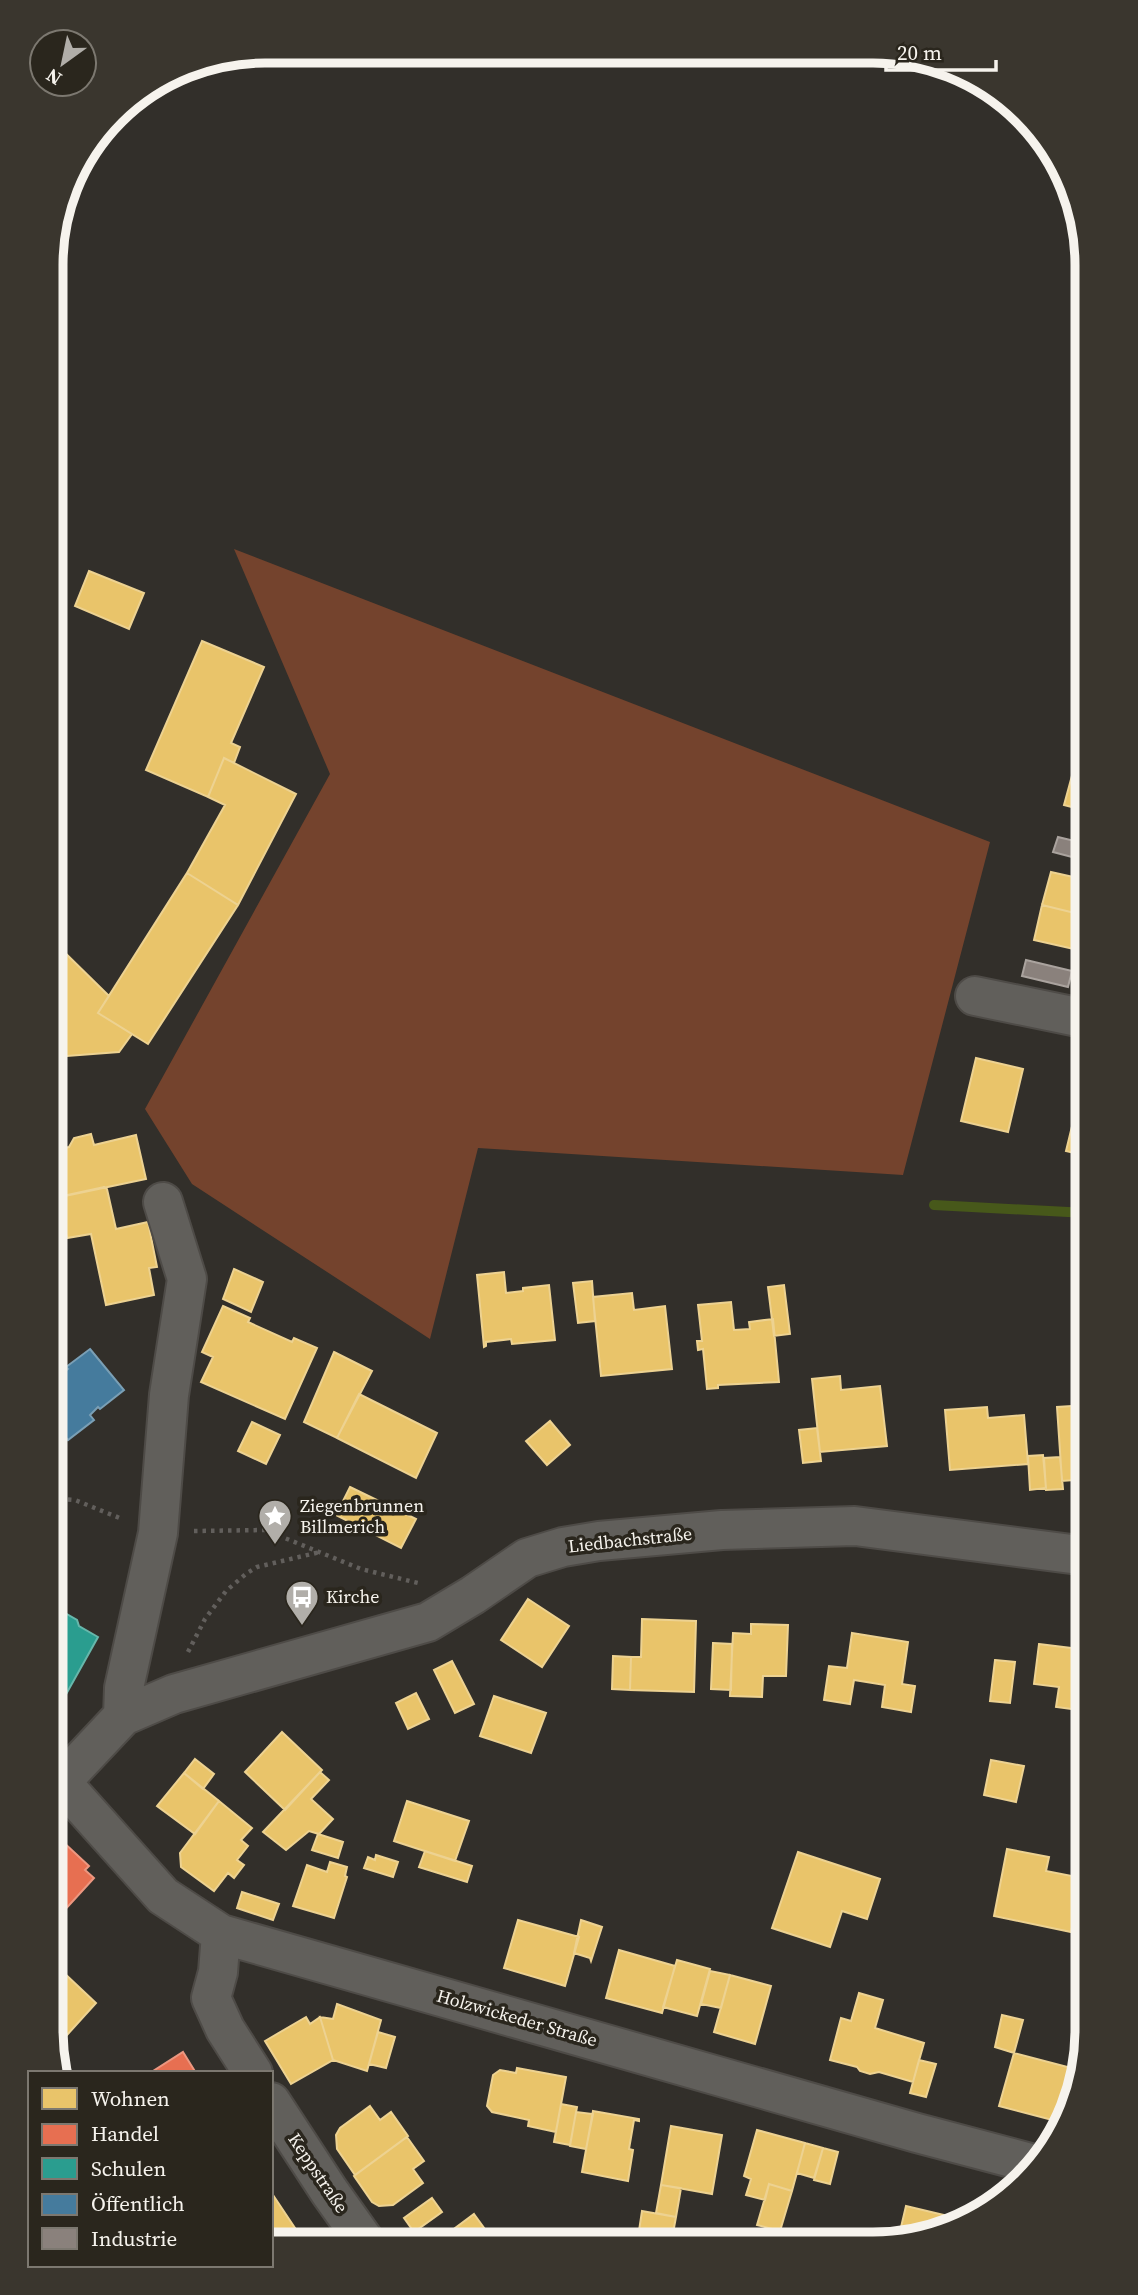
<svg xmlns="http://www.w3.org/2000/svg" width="1138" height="2295" viewBox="0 0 1138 2295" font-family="'Source Serif 4',serif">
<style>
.green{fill:#74432d}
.homes{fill:#e9c46a;stroke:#edd291;stroke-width:2}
.shops{fill:#e76f51;stroke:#ec9780;stroke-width:2}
.schools{fill:#2a9d8f;stroke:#67b7ab;stroke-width:2}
.public{fill:#457b9d;stroke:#7a9fb5;stroke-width:2}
.industry{fill:#8a817c;stroke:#aaa39e;stroke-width:2}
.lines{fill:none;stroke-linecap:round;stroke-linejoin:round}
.stream{stroke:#47581a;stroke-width:10}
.minor-casing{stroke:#4e4b47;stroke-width:42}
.path{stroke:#625f5c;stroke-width:4.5;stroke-dasharray:3.5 5;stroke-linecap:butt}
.minor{stroke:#615f5b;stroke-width:38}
.labels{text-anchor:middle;stroke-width:7;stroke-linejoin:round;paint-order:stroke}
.poi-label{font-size:18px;fill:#f6f3ed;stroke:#2a261d;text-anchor:start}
.street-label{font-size:18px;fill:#f6f3ed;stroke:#2a261d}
.rim{fill:none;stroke:#f6f3ed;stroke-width:9}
</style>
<rect width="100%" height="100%" fill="#322f2a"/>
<path class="green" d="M234,549L990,842L903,1175L478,1148L430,1339L192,1184L145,1109L330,774Z"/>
<path class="homes" d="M89,571L144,593L129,629L75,606Z
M202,641L264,667L231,743L240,747L234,763L224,758L208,797L146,770Z
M1081,738L1087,739V775L1073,772Z
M224,758L296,794L238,905L187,873L225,805L208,797Z
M1073,772L1087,775V811L1064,805Z
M1051,872L1087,880V916L1042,905Z
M187,873L238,905L148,1044L98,1013Z
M1042,905L1087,916V952L1034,940Z
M52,940L109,996L98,1013L132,1034L119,1052L67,1056L52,1036Z
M976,1058L1023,1069L1008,1132L961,1121Z
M1082,1085L1087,1087V1156L1066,1151Z
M91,1134L94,1145L136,1135L146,1179L60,1197L53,1150L69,1147L74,1138Z
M104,1187L107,1189L116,1229L148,1222L157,1267L149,1268L154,1295L106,1305L91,1234L67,1238L58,1197Z
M234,1269L263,1282L251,1312L223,1299Z
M504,1272L506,1293L523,1291V1288L549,1285L555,1340L512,1344L511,1339L486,1342V1346L484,1347L477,1275Z
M592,1281L595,1321L578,1323L573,1283Z
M784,1285L790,1334L774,1336L768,1287Z
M632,1293L634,1310L665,1306L672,1369L601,1376L593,1297Z
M731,1302L734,1330L750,1329L749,1322L773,1319L779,1382L718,1385V1388L707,1389L703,1349L698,1350L697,1341H702L698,1305Z
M223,1306L250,1318L248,1322L292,1342L294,1338L317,1348L285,1419L201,1382L213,1357L202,1352Z
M334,1352L372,1371L337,1438L304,1422Z
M840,1376L841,1390L880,1386L887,1446L820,1452L812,1379Z
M359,1394L437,1433L416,1478L337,1438Z
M1087,1405V1479L1062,1481L1057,1407Z
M987,1407L988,1418L1024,1415L1028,1464L950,1470L945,1410Z
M550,1421L570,1445L547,1465L526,1441Z
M252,1422L280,1435L266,1464L238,1451Z
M817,1428L821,1461L803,1463L799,1430Z
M1043,1455L1046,1488L1030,1490L1028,1456Z
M1060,1457L1063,1489L1046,1490L1044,1458Z
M350,1487L416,1519L401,1548L336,1515Z
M528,1599L569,1626L542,1667L501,1640Z
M642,1619L696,1621L694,1692L630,1690L631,1657H641Z
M751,1624L788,1625L786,1676H763L762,1697L730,1696L733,1633L751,1634Z
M852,1633L908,1642L902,1684L915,1686L911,1712L882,1707L885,1685L854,1680L850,1704L824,1700L829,1666L847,1668Z
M713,1643L732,1644L731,1690L711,1689Z
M1039,1644L1087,1650V1711L1056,1707L1059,1687L1034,1684Z
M613,1656L631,1657L630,1690L612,1689Z
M995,1660L1015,1662L1010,1703L990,1701Z
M452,1661L474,1704L455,1713L434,1670Z
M416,1693L429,1719L408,1729L396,1703Z
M494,1696L546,1713L531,1753L480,1736Z
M282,1732L322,1770L285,1810L245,1772Z
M195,1759L214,1774L203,1789L184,1773Z
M991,1760L1024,1766L1016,1802L984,1795Z
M320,1772L329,1780L311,1799L333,1819L319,1834L309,1831L286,1850L263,1832Z
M184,1773L219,1801L195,1834L157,1806Z
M219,1801L252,1828L241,1840L248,1846L237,1860L244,1865L234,1878L228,1873L214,1891L181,1867L180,1853Z
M407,1801L469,1821L455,1861L394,1841Z
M318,1834L343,1842L338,1858L312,1850Z
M1007,1849L1049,1857L1046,1871L1082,1878L1071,1932L994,1916Z
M425,1851L472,1866L467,1882L419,1867Z
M798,1852L880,1879L867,1919L842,1911L830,1947L772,1928Z
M376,1855L398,1862L393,1877L364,1868L368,1857L375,1860Z
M330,1862L347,1867L345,1876L347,1877L334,1918L293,1906L307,1865L327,1872Z
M242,1892L279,1904L273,1920L237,1908Z
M518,1920L579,1937L565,1986L504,1968Z
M581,1920L602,1927L591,1961L590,1958L574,1953Z
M619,1950L675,1966L662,2013L606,1998Z
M677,1960L710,1969L697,2016L663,2007Z
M51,1971L59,1978L64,1973L96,2003L67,2035L51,2020Z
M710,1971L730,1975L721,2008L701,2004Z
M730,1975L771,1986L755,2044L714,2032Z
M859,1993L883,2000L875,2028L924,2043L913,2082L879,2072L870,2074L860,2071L857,2067L830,2060L841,2018L851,2021Z
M337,2004L381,2020L367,2071L333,2060L320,2017L333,2019Z
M1002,2015L1023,2020L1014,2053L995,2047Z
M306,2017L310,2024L320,2017L333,2060L291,2084L265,2041Z
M378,2032L395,2037L386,2068L369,2064Z
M1014,2053L1075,2069L1060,2122L999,2106Z
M919,2060L936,2064L926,2097L910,2093Z
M517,2068L566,2077L556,2132L528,2126L529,2120L492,2112L487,2106L493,2075L500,2070L516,2073Z
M561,2104L577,2107L570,2145L554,2142Z
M370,2106L380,2120L391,2112L408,2136L355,2175L337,2149L336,2135L340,2128Z
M593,2111L639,2119V2121L634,2120L629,2149L633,2150L628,2181L582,2172Z
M576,2112L593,2114L586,2149L570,2146Z
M671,2126L722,2135L712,2194L661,2185Z
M757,2130L805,2143L792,2191L769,2184L765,2200L746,2195L751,2179L744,2176Z
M407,2137L424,2161L413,2169L423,2183L393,2205L379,2206L372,2202L354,2176Z
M805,2143L823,2148L814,2178L797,2173Z
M823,2148L838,2152L830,2184L814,2180Z
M769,2184L792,2191L780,2231L757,2225Z
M661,2185L681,2188L676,2217L656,2213Z
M271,2192L301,2237L293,2243L271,2242Z
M432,2198L442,2212L414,2232L404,2218Z
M906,2206L948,2216L945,2225L954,2227L941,2233L898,2240Z
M642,2211L676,2217L671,2244H637Z
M474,2214L495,2243H435Z"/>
<path class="shops" d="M61,1840L89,1866L85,1870L94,1878L51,1925V1850Z
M183,2052L196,2073H150Z"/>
<path class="schools" d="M51,1605L77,1620L79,1626L98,1637L64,1698L51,1691Z"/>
<path class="public" d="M90,1349L124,1390L100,1409L98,1407L90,1415L94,1420L68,1440L56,1425L51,1429V1373L54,1371L59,1376L68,1369L66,1367Z"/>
<path class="industry" d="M1085,694H1087V712L1080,710Z
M1077,824L1087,827V844L1073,841Z
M1058,837L1087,844V861L1053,852Z
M1026,960L1072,971L1068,987L1022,976Z"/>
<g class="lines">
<path class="stream" d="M934,1205L1087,1213"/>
<defs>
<path id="minor" d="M975,996L1087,1019
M123,1716L124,1688L158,1533L169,1395L187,1279L163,1202
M51,1776L61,1782L163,1896L221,1934L917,2133L1038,2165
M61,1782L123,1716L174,1694L428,1622L473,1595L527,1558L563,1547L599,1541L722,1530L855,1526L1087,1556
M221,1934L218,1972L211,1998L225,2029L253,2073
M271,2102L329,2191L366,2243"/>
</defs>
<use href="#minor" class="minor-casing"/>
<path class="path" d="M51,1498L75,1500L122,1519
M194,1531L265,1530L361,1569L418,1583
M188,1652L205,1619L226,1591L247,1573L257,1567L320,1552"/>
<use href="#minor" class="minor"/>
</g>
<defs>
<symbol id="sight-pin" viewBox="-11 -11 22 30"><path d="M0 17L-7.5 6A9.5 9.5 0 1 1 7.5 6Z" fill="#b1aea9" stroke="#2a261d"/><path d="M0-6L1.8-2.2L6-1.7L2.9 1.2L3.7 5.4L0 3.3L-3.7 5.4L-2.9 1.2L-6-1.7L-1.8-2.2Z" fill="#fff"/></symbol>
<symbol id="bus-pin" viewBox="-11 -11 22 30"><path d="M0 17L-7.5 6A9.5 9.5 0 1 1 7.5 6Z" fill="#b1aea9" stroke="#2a261d"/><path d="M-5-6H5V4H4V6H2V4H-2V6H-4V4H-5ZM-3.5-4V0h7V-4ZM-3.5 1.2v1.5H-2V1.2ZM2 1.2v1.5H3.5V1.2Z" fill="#fff"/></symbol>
</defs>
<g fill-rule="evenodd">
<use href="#sight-pin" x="256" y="1497" width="38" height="52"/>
<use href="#bus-pin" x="283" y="1578" width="38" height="52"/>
</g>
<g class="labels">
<g class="poi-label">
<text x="300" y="1512">Ziegenbrunnen<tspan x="300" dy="21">Billmerich</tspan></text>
<text x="326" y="1603">Kirche</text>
</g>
<g class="street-label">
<text transform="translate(630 1540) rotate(-6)" y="6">Liedbachstraße</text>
<text transform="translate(517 2018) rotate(16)" y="6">Holzwickeder Straße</text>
<text transform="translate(318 2173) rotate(56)" y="6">Keppstraße</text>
</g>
</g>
<path d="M0 0H1138V2295H0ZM265 63H873A202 202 0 0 1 1075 265V2030A202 202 0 0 1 873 2232H265A202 202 0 0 1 63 2030V265A202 202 0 0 1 265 63Z" fill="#3a362e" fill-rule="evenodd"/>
<path class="rim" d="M265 63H873A202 202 0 0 1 1075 265V2030A202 202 0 0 1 873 2232H265A202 202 0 0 1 63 2030V265A202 202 0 0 1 265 63Z"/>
<rect x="28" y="2071" width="245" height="196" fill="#2a261d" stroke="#7c7870" stroke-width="2"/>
<rect x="42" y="2088" width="35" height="21" fill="#e9c46a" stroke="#7c7870" stroke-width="2"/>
<text x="91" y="2106" font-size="21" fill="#f6f3ed">Wohnen</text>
<rect x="42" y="2124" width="35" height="21" fill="#e76f51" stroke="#7c7870" stroke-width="2"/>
<text x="91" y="2141" font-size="21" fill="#f6f3ed">Handel</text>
<rect x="42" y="2158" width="35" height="21" fill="#2a9d8f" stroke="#7c7870" stroke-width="2"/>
<text x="91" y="2176" font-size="21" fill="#f6f3ed">Schulen</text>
<rect x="42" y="2194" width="35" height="21" fill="#457b9d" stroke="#7c7870" stroke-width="2"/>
<text x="91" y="2211" font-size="21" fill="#f6f3ed">Öffentlich</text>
<rect x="42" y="2228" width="35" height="21" fill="#8a817c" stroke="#7c7870" stroke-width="2"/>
<text x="91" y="2246" font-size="21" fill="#f6f3ed">Industrie</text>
<g transform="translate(63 63) rotate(213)"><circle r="33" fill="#2a261d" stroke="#7c7870" stroke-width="2"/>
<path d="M0-5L12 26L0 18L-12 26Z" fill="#b1aea9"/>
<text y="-10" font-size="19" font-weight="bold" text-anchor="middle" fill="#f6f3ed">N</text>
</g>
<path d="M886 60v10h110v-10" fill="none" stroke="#f6f3ed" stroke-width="3.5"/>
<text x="897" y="60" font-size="21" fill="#f6f3ed" stroke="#2a261d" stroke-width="5" paint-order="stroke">20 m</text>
</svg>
